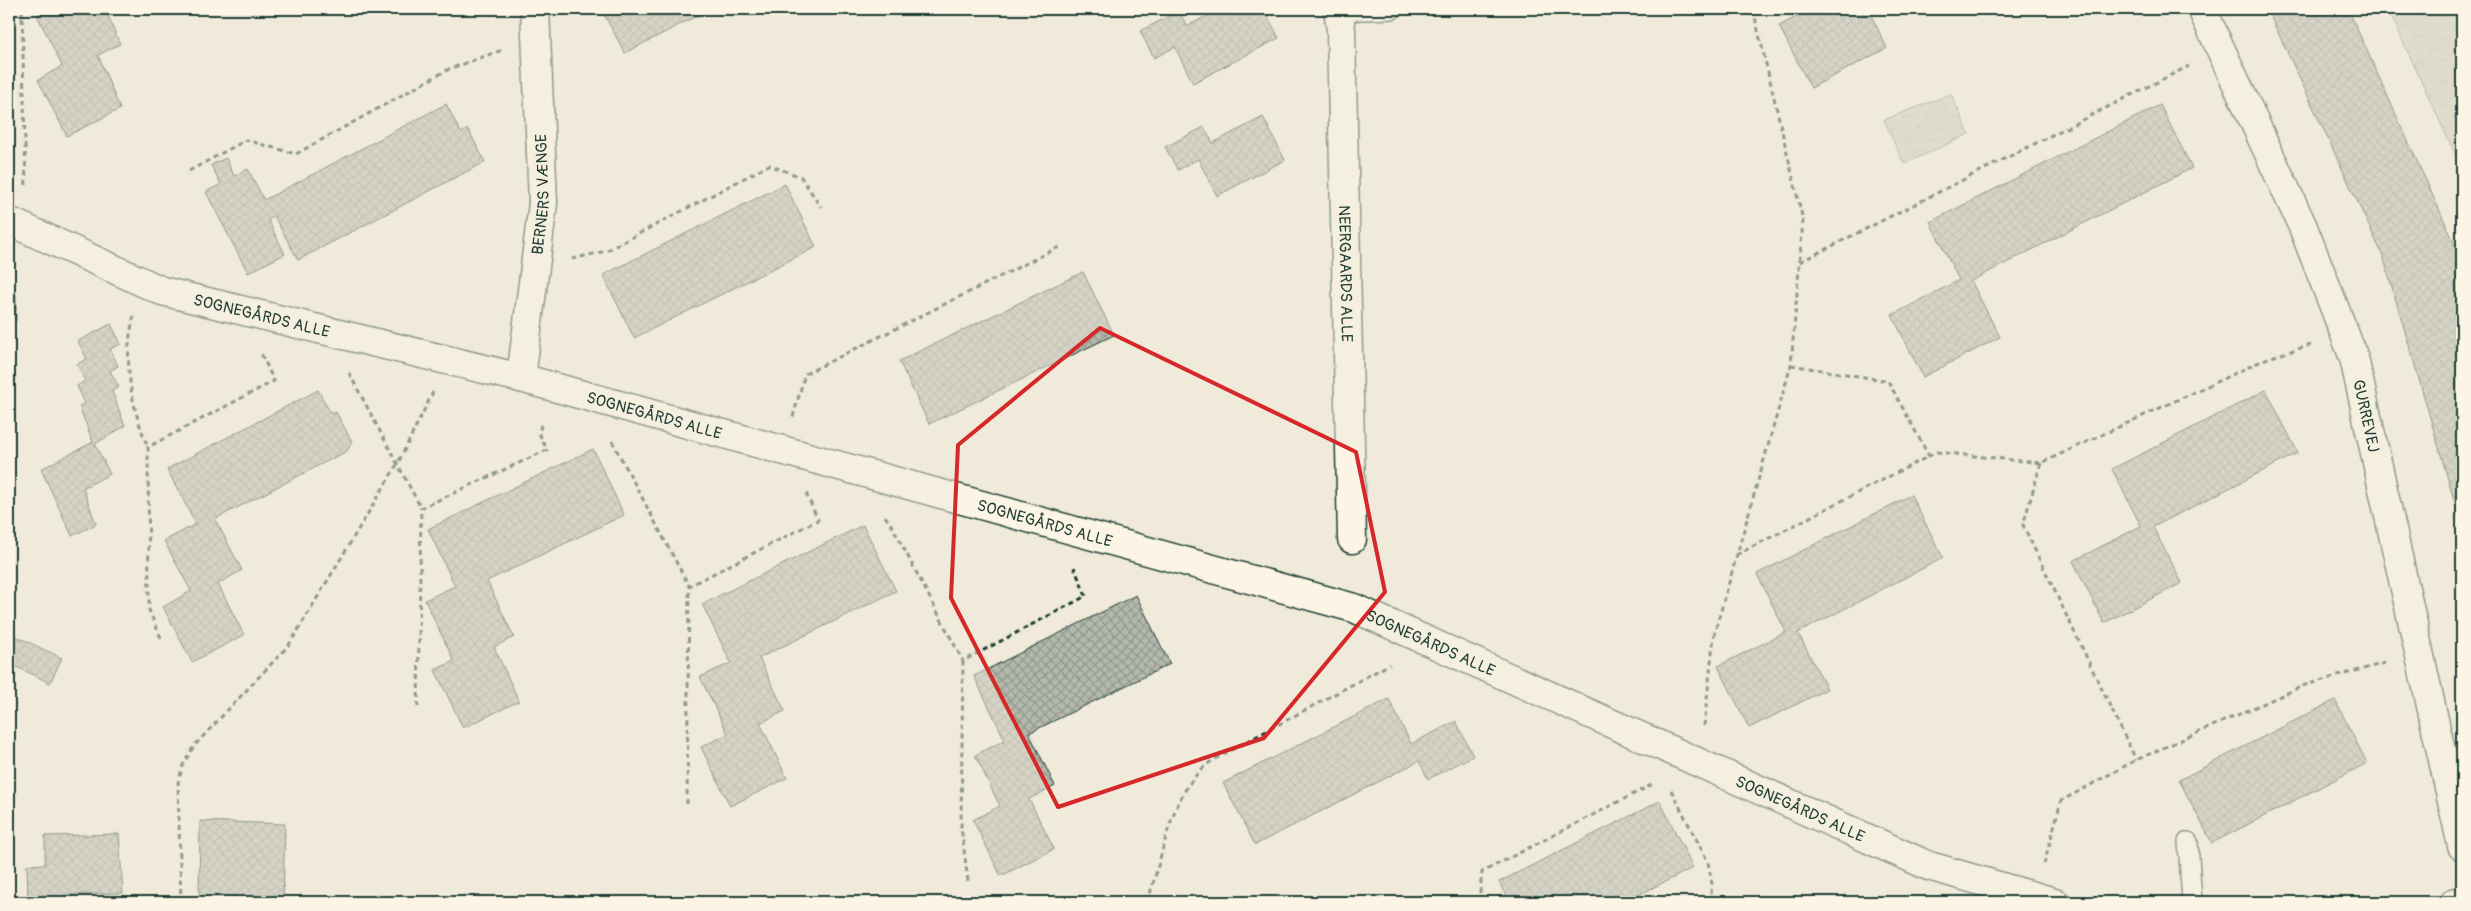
<svg xmlns="http://www.w3.org/2000/svg" width="2471" height="911" viewBox="0 0 2471 911" font-family="Pangolin,sans-serif">
<style>
.forest{fill:url(#forest-crowns);stroke:#76857a}
.building{fill:url(#building-cross-hatch);stroke:#1f3d34}
.lines{fill:none;stroke-linecap:round;stroke-linejoin:round}
.service-casing{stroke:#1f3d34;stroke-width:22}
.minor-casing{stroke:#1f3d34;stroke-width:31}
.path{stroke:#1f3d34;stroke-width:3;stroke-dasharray:5 4;stroke-linecap:butt}
.service{stroke:#fcf5e5;stroke-width:19}
.minor{stroke:#fcf5e5;stroke-width:28}
.marked{fill:none;stroke:#d62828;stroke-width:4;stroke-linejoin:round}
.labels{text-anchor:middle;stroke-width:5;stroke-linejoin:round;paint-order:stroke}
.street-label{font-size:16px;fill:#1f3d34;stroke:#fcf5e5}
</style>
<defs>
<pattern id="forest-crowns" width="20" height="18" patternUnits="userSpaceOnUse" patternTransform="scale(1.25)"><rect width="20" height="18" fill="#cccdbf"/><path d="M2 6a3 3 0 1 1 6 0M12 15a3 3 0 1 1 6 0" fill="none" stroke="#afb1a5"/></pattern>
<pattern id="building-cross-hatch" width="8" height="8" patternUnits="userSpaceOnUse" patternTransform="scale(1.25)"><rect width="8" height="8" fill="#b5b9ad"/><path d="M0 0l8 8M0 8l8-8" fill="none" stroke="#93988e"/></pattern>
</defs>
<rect width="100%" height="100%" fill="#efeada"/>
<filter id="ink" filterUnits="userSpaceOnUse"><feTurbulence type="fractalNoise" baseFrequency=".02" numOctaves="2"/><feDisplacementMap in="SourceGraphic" scale="10" xChannelSelector="R" yChannelSelector="G"/><feConvolveMatrix kernelMatrix="1 2 1 2 8 2 1 2 1" color-interpolation-filters="sRGB"/></filter>
<g filter="url(#ink)">
<path class="forest" d="M2388,9H2462V169Z
M1951,94L1969,134L1904,164L1884,120Z"/>
<path class="building" d="M48,9H105L120,44L98,55L120,109L67,136L38,80L62,66L37,15Z
M601,9H710L625,53Z
M1221,9H1264L1279,38L1193,83L1175,47L1154,58L1140,31L1179,11L1187,26Z
M1812,9H1868L1887,48L1811,88L1779,26Z
M2267,9H2348L2453,240L2462,275V527L2383,256Z
M446,104L461,133L468,129L485,162L298,260L274,216L268,220L285,254L248,273L206,192L221,184L211,165L226,158L234,176L248,169L264,200Z
M2160,105L2192,168L1971,281L2000,337L1923,377L1892,315L1959,280L1930,222Z
M1263,117L1285,160L1217,196L1198,159L1178,170L1165,147L1204,127L1213,143Z
M785,184L816,247L634,338L603,275Z
M1083,272L1114,335L929,424L899,361Z
M9,291L16,295V321L9,318Z
M111,324L121,344L110,349L118,366L110,371L119,387L112,391L125,426L95,444L110,474L83,488L96,524L72,536L41,469L93,442L79,406L85,403L77,386L85,381L77,364L87,359L78,341Z
M318,390L331,414L336,412L352,442L347,451L215,519L242,570L218,584L244,635L192,662L163,607L191,591L164,541L196,524L167,469Z
M2266,390L2298,453L2153,527L2182,583L2104,623L2073,561L2141,526L2112,469Z
M593,449L624,515L487,581L514,637L494,647L519,701L463,728L435,670L454,661L425,600L455,586L428,529Z
M1911,495L1943,558L1798,633L1827,689L1749,728L1718,666L1786,632L1757,574Z
M863,525L896,591L759,658L785,711L760,723L787,778L730,806L701,747L728,734L700,677L731,663L702,604Z
M1136,595L1170,664L1029,733L1055,786L1029,799L1054,849L1001,876L973,820L1000,806L975,755L1005,740L974,676Z
M9,633L62,658L50,683L9,663Z
M1389,699L1411,744L1456,721L1473,756L1428,779L1419,761L1255,845L1223,783Z
M2335,700L2367,763L2212,843L2179,780Z
M1660,801L1693,868L1624,902H1509L1499,882Z
M200,821L285,824L283,902H199Z
M119,834L123,893L65,895V902H28L27,865L45,864V836Z"/>
<g class="lines">
<defs>
<path id="service" d="M1338,11L1392,9
M2188,842L2192,902"/>
<g id="minor">
<path id="s1" d="M1338,9L1341,30L1352,539"/>
<path id="s2" d="M2202,9L2303,227L2354,358L2462,846"/>
<path id="s3" d="M9,221L162,291L521,378L1354,608L1929,866L2054,902"/>
<path id="s4" d="M521,378L543,203L535,9"/>
<path d="M2455,902L2462,901"/>
</g>
</defs>
<use href="#service" class="service-casing"/>
<use href="#minor" class="minor-casing"/>
<path class="path" d="M22,9L26,189
M189,171L246,140L296,154L449,69L502,50
M572,259L606,251L769,165L801,177L821,207
M1800,262L2189,66
M134,316C122,358 131,407 148,447
M1791,365L1888,381L1929,456
M349,373L421,508
M793,417L805,374L1061,246
M612,441L689,586
M2041,463L2023,525L2136,760
M885,516L892,526L963,661
M1736,555L1937,452L2041,463L2268,358L2311,345
M161,638L149,610L148,447L274,381L260,351
M418,707L421,508L547,450L539,433L542,421
M1704,726L1714,635L1791,365L1803,220L1753,9
M1671,790L1708,862L1712,884L1710,902
M687,804L689,586L818,520L806,493
M2044,864L2061,801L2136,760L2305,685L2385,663
M968,881L961,827L963,661L1086,596L1074,567
M181,902L178,783L183,765L194,746L289,645L398,463L433,392
M1147,902C1165,854 1168,791 1213,760L1390,664
M1479,902L1482,872L1655,783
M1902,902L1912,897"/>
<use href="#service" class="service"/>
<use href="#minor" class="minor"/>
</g>
</g>
<path d="M0 0H2471V911H0ZM1100,328L1356,452L1385,592L1264,738L1058,807L951,598L958,445Z" fill="#efeada" fill-opacity=".55" fill-rule="evenodd"/>
<path class="marked" d="M1100,328L1356,452L1385,592L1264,738L1058,807L951,598L958,445Z"/>
<g class="labels">
<g class="street-label">
<text dy="6" stroke="none"><textPath href="#s4" startOffset="185">BERNERS VÆNGE</textPath></text>
<text dy="6" stroke="none"><textPath href="#s1" startOffset="265">NEERGAARDS ALLE</textPath></text>
<text dy="6" stroke="none"><textPath href="#s3" startOffset="271">SOGNEGÅRDS ALLE</textPath></text>
<text dy="6" stroke="none"><textPath href="#s3" startOffset="676">SOGNEGÅRDS ALLE</textPath></text>
<text dy="6" stroke="none"><textPath href="#s2" startOffset="440">GURREVEJ</textPath></text>
<text dy="6" stroke="none"><textPath href="#s3" startOffset="1081">SOGNEGÅRDS ALLE</textPath></text>
<text dy="6" stroke="none"><textPath href="#s3" startOffset="1486">SOGNEGÅRDS ALLE</textPath></text>
<text dy="6" stroke="none"><textPath href="#s3" startOffset="1891">SOGNEGÅRDS ALLE</textPath></text>
</g>
</g>
<rect width="2471" height="911" fill="none" stroke="#fcf5e5" stroke-width="30"/>
<rect x="15" y="15" width="2441" height="881" fill="none" stroke="#1f3d34" stroke-width="2" filter="url(#ink)"/>
</svg>
